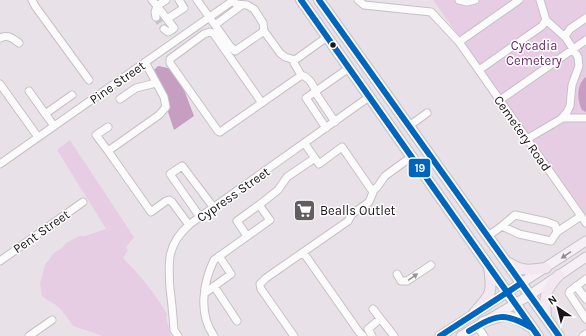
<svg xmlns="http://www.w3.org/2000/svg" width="586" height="336" viewBox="0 0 586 336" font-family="Karla,sans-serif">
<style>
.green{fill:#e7cde4}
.water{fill:#c69ec2}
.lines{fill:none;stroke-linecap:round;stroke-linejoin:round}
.minor-tunnel{stroke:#c9c3c9;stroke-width:7;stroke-dasharray:7 3.5;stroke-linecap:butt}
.minor-casing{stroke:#c6c0c5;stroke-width:9}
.major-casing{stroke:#c5c1c5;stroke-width:11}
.highway-casing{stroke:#c5c1c5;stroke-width:12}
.minor{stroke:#fcfbfc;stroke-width:7}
.major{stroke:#f6f0f6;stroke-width:9}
.highway{stroke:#f3e8f1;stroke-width:10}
.bus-1-casing{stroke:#fff;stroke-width:9}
.bus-1{stroke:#0065bd;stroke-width:6}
.oneway{fill:#938d93}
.oneway2{fill:#969496}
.bus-dot{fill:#1a1519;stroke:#fff;stroke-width:1.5}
.labels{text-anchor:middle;stroke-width:3;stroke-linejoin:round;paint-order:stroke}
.park-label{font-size:13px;fill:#6b2966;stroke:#fff}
.street-label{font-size:13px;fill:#1a1519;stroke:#fff}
.poi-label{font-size:13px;fill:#1a1519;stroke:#fff;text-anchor:start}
.line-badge{stroke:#fff;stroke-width:1.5}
.badge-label{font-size:11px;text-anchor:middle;font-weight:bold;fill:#fff}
</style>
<rect width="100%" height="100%" fill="#e8e2e8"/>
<path class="green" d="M433,0H586V215Z
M70,140L134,237L126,247L128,250L123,258C140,275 155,293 167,314L166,317L171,336H103L73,326C68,319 63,311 56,305C52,302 46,300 42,296L40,284L45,265L54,253L62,248L66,243L79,236H85L106,229L57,150Z"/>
<path class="water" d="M158,66L173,69L183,87L194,116L174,130L154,70Z
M586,77V112L582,110C577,101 576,84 586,77Z"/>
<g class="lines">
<path class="minor-tunnel" d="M156,17L164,29"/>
<defs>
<path id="minor" d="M32,0L35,6L89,80
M152,0L157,6L166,0
M197,0L230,46L235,51L264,31
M358,0L364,5L431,12L459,42L586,223
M459,0L467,2L475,0
M233,1L236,4L247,5L254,9L263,23L264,31L280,53L285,57L295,60
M156,17L155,12L157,6L174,28L173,29L168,32L164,29
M167,19L184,8L179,0
M215,25L242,5
M565,36L570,29L586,18
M0,38C8,34 12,38 19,43
M459,42L519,0
M145,62L164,97L166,107L159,115L108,151L151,212L166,201L169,200L172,202L189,225
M479,70L542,26L546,20L540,0
M301,75C309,77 312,84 316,91
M0,84L38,137
M29,91L54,126
M315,92L335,122
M120,99L136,88L156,83
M500,100L586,40
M262,103L213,33L210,32L204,34L170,59V63L218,131L220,132L299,77L301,75L294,63L295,60L327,37
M45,114L72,95
M563,118H586
M409,126L427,113
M326,128L306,98L349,68
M527,139L561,119L567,112L570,106L572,85L579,66L578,57L566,38L546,20
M305,144L319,164L342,147L373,192
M108,151L96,135L108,127
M0,164L234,0
M200,217L170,174L182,166L183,167L214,208
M502,226L515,215L547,222L555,225L557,232
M247,236L237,221L259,205
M488,236L502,226L519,234L551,241L557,232L581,216
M303,252L359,332L363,336
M0,261L83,202
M397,274L401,281H407L431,265
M586,279L570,291L569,293L586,319
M214,286L237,321
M576,286L586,299
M205,293L231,274L219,256
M373,309L394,336
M477,326L484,336
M29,336L52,320
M178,336L174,330C173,316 172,303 170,289C168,261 167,244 190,224L369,97
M214,336C198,314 203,283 214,260L270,220L259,205L278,190L287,177L315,158
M294,336L261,289L260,284L266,278L348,221L352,214L369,202L374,190L378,186L385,176L411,157
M372,336L368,329L380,319
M583,336L586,334"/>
<path id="major" d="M440,336L586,241
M461,336L530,295L586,257"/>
<path id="highway" d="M301,0L538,336
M319,0L559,336
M509,263C523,272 530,270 546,268
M474,313C491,295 493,293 489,268
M546,316C544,296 545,290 559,275
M483,322C505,314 509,313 529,326"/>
</defs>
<use href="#minor" class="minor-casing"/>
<use href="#major" class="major-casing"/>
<use href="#highway" class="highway-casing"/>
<use href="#minor" class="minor"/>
<use href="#major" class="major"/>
<use href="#highway" class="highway"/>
<defs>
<path id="bus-1" d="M301,0L538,336
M319,0L559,336
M469,331C496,315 504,311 532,328
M440,336L520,284"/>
</defs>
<use href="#bus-1" class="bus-1-casing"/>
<use href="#bus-1" class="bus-1"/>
</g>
<defs><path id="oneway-solid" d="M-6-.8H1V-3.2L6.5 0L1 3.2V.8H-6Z"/></defs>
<use class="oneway" href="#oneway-solid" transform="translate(566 255) rotate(146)"/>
<use class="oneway2" href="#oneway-solid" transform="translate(413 277) rotate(-35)"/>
<defs>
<symbol id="supermarket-square" viewBox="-11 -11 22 22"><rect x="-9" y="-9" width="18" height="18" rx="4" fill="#625d61" stroke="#fff"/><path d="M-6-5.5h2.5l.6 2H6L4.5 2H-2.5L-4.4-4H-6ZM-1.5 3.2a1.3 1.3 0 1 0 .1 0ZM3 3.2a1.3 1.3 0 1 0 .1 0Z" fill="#fff"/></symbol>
</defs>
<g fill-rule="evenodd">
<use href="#supermarket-square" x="292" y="198" width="25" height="25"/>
</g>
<circle class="bus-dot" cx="333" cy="45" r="3.5"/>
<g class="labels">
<g class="park-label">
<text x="534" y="50">Cycadia<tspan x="534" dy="15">Cemetery</tspan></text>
</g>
<g class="street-label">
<text transform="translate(117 82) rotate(-35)" y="5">Pine Street</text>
<text transform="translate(523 133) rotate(55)" y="5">Cemetery Road</text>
<text transform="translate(233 194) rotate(-35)" y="5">Cypress Street</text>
<text transform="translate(41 231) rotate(-35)" y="5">Pent Street</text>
</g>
<g class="poi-label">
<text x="320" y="215">Bealls Outlet</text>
</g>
</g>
<rect class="line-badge" x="408" y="158" width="23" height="20" rx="4" fill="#0065bd"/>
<g class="badge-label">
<text x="420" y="172">19</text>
</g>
<g transform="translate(558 308) rotate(325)" stroke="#ffffff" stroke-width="3" paint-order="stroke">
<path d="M0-3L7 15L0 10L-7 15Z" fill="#1a1519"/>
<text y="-6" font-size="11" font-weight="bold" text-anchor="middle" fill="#1a1519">N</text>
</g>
</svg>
